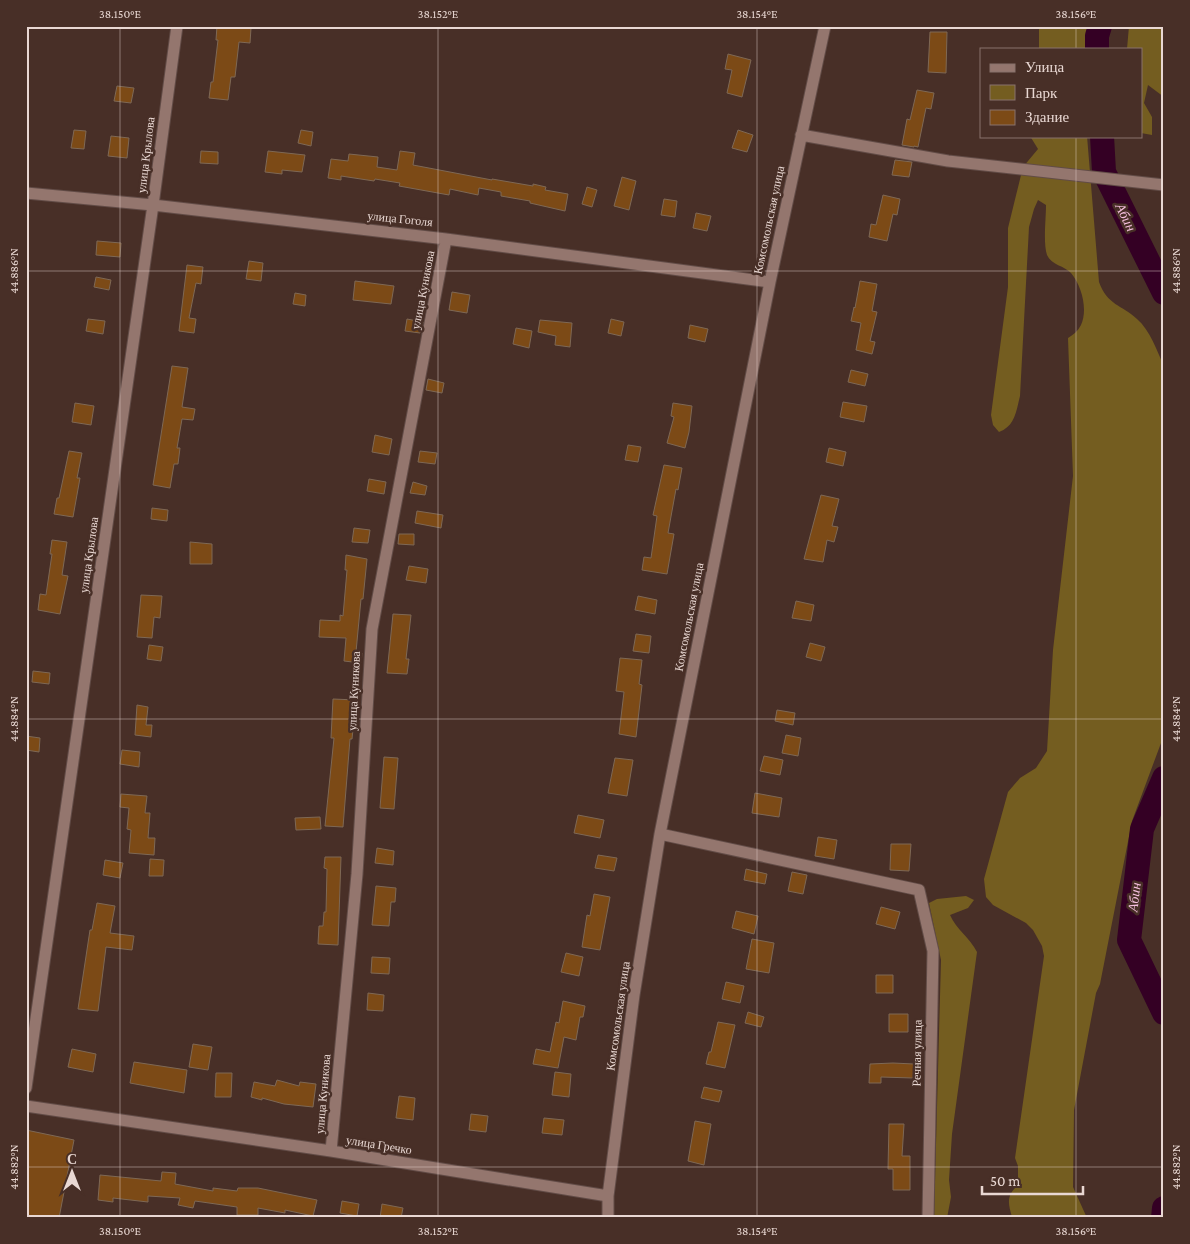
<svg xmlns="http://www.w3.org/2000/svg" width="1190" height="1244" viewBox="0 0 1190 1244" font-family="'Crimson Pro',serif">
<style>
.green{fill:#745d20}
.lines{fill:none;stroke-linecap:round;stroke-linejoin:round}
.river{stroke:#340024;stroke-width:24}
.building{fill:#7c4a16;stroke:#7e6855}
.minor-casing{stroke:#624c47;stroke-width:13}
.minor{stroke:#94766e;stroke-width:11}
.ticks{fill:none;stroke:#e9d8d3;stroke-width:1;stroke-opacity:0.45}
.labels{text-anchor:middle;stroke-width:5;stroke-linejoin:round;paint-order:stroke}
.street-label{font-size:12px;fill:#e9d8d3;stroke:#482f27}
.water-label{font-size:14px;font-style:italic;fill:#f5bfde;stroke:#482f27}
.neatline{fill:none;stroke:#e9d8d3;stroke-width:2}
.ticks-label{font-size:12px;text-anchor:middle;fill:#e9d8d3}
</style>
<rect width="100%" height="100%" fill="#482f27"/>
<path class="green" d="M1039,26H1089L1085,49H1039Z
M1129,26H1164V97L1148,85L1144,103L1152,117V135L1141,133V49H1127Z
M1030,136H1087L1099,282C1107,305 1122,305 1137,319C1150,330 1157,351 1164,366V735L1132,821L1100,984L1096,993L1074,1110L1073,1187L1087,1218L1012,1217C1008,1203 1006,1196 1018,1185V1166L1015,1158L1044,956L1042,946L1033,930L1026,923L993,905L986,897L984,879L1008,792L1020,778L1036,768L1047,751L1053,650L1073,476L1068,338C1073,335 1078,331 1081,325C1088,310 1082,286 1071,273C1065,266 1051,265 1047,255C1043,243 1046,219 1046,205L1038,200L1034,209L1029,227L1020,396C1016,412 1015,426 999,432L993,425L991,415L1008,287V228L1023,167L1038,149Z
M966,896L974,900L968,908L950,915C956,929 970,938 977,952L952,1134L949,1180L951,1197L947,1218H934L941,960L929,903L937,899Z"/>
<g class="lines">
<path class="river" d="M1097,49V36L1100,26
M1102,136L1104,172L1164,293
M1164,778L1142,829L1129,940L1164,1013
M1163,1218L1164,1208"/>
</g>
<path class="building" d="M217,26L251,28L250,43L239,42L235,77H231L228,100L209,98L211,82H213L218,40H216Z
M930,32H947L946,73L928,72Z
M728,54L751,60L742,97L727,93L732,70L725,69Z
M117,86L134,88L131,103L114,101Z
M917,90L934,93L931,109L926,108L918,147L914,146V147L902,145L907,119L910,120Z
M74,130L86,131L84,149L71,148Z
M301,130L313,132L311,146L298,143Z
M738,130L753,135L747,152L732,148Z
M111,136L129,138L127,158L108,156Z
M201,151L218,152V164L200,163Z
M268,151L305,155L302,172L282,170V174L265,172Z
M400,151L415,153L413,165L492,180V179L533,186V184L546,187L545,190L568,194L565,211L530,203V201L501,196V192L479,188L478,195L450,189L449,195L399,186L400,183L375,179L374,181L341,176V180L328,178L331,159L348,161L349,154L378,157L377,167L397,170Z
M895,160L912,162L909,177L892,175Z
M622,177L636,181L629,210L614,206Z
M587,187L597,190L592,207L582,204Z
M883,195L900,199L897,215L893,214L887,241L869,237L871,224L876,225Z
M664,199L677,201L675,217L661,215Z
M696,213L711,216L707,231L693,228Z
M97,241L121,243L120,257L96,255Z
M249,261L263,263L261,281L246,279Z
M187,265L203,267L201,284L196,283L189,318L196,319L194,333L179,331Z
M96,277L111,280L109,290L94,287Z
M355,281L394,286L391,304L353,300Z
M860,281L877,284L872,311L877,312L870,341L875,342L872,354L856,350L861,323L851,321L854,307L855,308Z
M452,292L470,295L467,313L449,310Z
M295,293L306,295L305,306L293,304Z
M88,319L105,321L103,334L86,331Z
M407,319L423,322L420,333L405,331Z
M611,319L624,322L621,336L608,333Z
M540,320L572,323L570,347L555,345L556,336L538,332Z
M690,325L708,329L705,342L688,338Z
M516,328L532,331L529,348L513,344Z
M172,366L188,368L182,407L195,409L193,420L182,419L177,448H180L178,464H174L170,488L153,485Z
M851,370L868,374L865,386L848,382Z
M428,379L444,383L442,393L426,390Z
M843,402L867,406L864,422L840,417Z
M75,403L94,406L91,425L72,422Z
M673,403L692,406L689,432L685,448L667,443L674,417L671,416Z
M375,435L392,439L389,455L372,452Z
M628,445L641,447L638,462L625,460Z
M829,448L846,452L843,466L826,462Z
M69,451L82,453L77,478H80L73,517L54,514L57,498H59Z
M420,451L437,453L435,464L418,462Z
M664,465L682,468L678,490L676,489L668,533L674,534L667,574L642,570L644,557L651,558L657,516L653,515Z
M369,479L386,482L384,494L367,491Z
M413,482L427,486L425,495L410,493Z
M821,495L839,499L832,526L838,527L834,542L827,540L823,562L804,559Z
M152,508L168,510L167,521L151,519Z
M417,511L443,515L441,528L415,523Z
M354,528L370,530L368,543L352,542Z
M399,534H414V545L398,544Z
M52,540L67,542L62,575L68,576L60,614L38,610L40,594L46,595L52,554H50Z
M190,542L212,544V564H190Z
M346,555L367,559L363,599H361L356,652L362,653L361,663L344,661L346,638L319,637L320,620L340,621V615L343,616L347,570H345Z
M409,566L428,569L426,583L406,580Z
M141,595L162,596L160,618L154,617L152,638L137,637Z
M638,596L657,600L655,614L635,610Z
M796,601L814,605L811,621L792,618Z
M393,614L411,615L406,659H409L407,674L387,673Z
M636,634L651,636L649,653L633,651Z
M810,643L825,647L821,661L806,657Z
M149,645L163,647L161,661L147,659Z
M620,658L642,660L639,684L642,685L636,737L619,734L624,692L616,691Z
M33,671L50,673L49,684L32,682Z
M333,699L356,700L352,739H350L343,827L325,826L334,738H331Z
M137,705L148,707L146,725H152L151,737L135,735Z
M777,710L795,713L793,725L775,721Z
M786,735L801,738L798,756L782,753Z
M26,736L40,738L39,752L26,750Z
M122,750L140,752L139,767L120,764Z
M764,756L783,760L780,775L760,771Z
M384,757L398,758L394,809L380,808Z
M615,758L633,760L627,796L608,793Z
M755,793L782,798L779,817L752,813Z
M121,794L147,796L145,813H150L148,838H155L154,855L129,853L131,830L127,829L129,808L120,807Z
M578,815L604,820L600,838L574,833Z
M320,817L321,829L296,830L295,818Z
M818,837L837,840L834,859L815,856Z
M891,844H911L909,871L890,870Z
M377,848L394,851L393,865L375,863Z
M598,855L617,858L614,871L595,868Z
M325,857H341L338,945L318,944L319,926H323L324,912H326L327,869L324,868Z
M150,859L164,860L163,876H149Z
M105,860L123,863L120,878L103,875Z
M746,869L767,874L765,884L744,880Z
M792,872L807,875L803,894L788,891Z
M376,886L396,888L395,902H391L389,926L372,925Z
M594,894L610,897L600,950L582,947L587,915L590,916Z
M97,903L115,906L110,933L134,936L132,950L106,947L98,1011L78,1009L90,930H92Z
M881,907L900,912L895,929L876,924Z
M736,911L758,916L754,934L732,928Z
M752,939L774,943L769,973L746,969Z
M566,953L583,957L579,976L561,972Z
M372,957L390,958L389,974L371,973Z
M876,975H893V993H876Z
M726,982L744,986L740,1003L722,999Z
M368,993L384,995L383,1011L367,1010Z
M563,1001L585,1006L583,1017H580L576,1040L564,1037L558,1068L533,1064L536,1049L550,1052L556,1022L559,1023Z
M748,1012L764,1017L761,1027L745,1023Z
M889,1014H908V1032H889Z
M718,1022L735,1025L725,1068L706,1064L709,1052H711Z
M193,1044L212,1047L208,1070L189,1067Z
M72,1049L96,1054L93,1072L68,1067Z
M134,1062L187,1070L184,1093L130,1083Z
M893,1063L914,1064L913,1078L881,1077V1083H869L870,1064Z
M555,1072L571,1074L569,1097L552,1095Z
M216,1073H232L231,1097H215Z
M277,1080L299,1086L300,1082L316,1084L313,1107L284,1104L262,1098V1100L251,1097L254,1082L275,1086Z
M704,1087L722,1091L719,1102L701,1098Z
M399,1096L415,1098L413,1120L396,1118Z
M471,1114L488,1116L486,1132L469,1130Z
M544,1118L564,1120L562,1135L542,1133Z
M695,1121L711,1124L704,1165L688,1161Z
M889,1124H904L902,1156H910V1190H893V1169H888Z
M26,1130L74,1140L59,1218H26Z
M162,1172L176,1173L175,1184L213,1191V1188L237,1191L238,1188H258L317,1200L313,1216L285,1210V1213L258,1208V1215H237V1207L195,1201L193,1208L178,1205L180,1198L148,1196V1202L113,1198V1202L98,1200L100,1175L161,1181Z
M342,1201L359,1204L357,1216L340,1213Z
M382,1204L403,1208L401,1218H380Z"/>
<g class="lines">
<defs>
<path id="minor" d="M801,135L948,161L1164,185
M26,193L153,205L446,239L770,282
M660,834L919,890L933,951L928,1218
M26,1088L153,205L177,26
M26,1106L331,1151L608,1196
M331,1151L357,874L372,629L446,239
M608,1218V1196L634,995L660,834L770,282L825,26"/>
</defs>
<use href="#minor" class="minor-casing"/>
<use href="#minor" class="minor"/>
</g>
<path class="ticks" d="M120,26V1218M438,26V1218M757,26V1218M1076,26V49M1076,136V1218M26,271H1164M26,719H1164M26,1167H1164"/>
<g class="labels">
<g class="street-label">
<text transform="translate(146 155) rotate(-83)" y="4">улица Крылова</text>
<text transform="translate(400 219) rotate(6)" y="4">улица Гоголя</text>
<text transform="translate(769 220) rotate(-78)" y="4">Комсомольская улица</text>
<text transform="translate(423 290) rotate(-79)" y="4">улица Куникова</text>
<text transform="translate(89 555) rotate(-82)" y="4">улица Крылова</text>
<text transform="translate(689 617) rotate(-79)" y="4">Комсомольская улица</text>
<text transform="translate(354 691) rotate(-87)" y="4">улица Куникова</text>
<text transform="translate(618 1016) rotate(-82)" y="4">Комсомольская улица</text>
<text transform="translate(917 1053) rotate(-89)" y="4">Речная улица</text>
<text transform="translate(323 1094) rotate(-85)" y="4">улица Куникова</text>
<text transform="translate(379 1145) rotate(9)" y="4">улица Гречко</text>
</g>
<g class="water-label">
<text transform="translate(1126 217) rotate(64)" y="5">Абин</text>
<text transform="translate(1134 897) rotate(-83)" y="5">Абин</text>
</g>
</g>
<rect width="1190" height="1244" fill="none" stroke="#482f27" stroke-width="55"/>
<rect x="980" y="48" width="162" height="90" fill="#482f27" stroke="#88736c"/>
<rect x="990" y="64" width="25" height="8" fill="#94766e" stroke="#88736c"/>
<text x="1025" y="72" font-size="15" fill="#e9d8d3">Улица</text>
<rect x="990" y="85" width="25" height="15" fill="#745d20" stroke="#88736c"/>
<text x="1025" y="98" font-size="15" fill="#e9d8d3">Парк</text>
<rect x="990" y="110" width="25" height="15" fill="#7c4a16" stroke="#88736c"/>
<text x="1025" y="122" font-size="15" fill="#e9d8d3">Здание</text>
<g transform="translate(72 1172)" stroke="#482f27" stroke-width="4" paint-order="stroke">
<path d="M0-4L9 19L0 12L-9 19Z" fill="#e9d8d3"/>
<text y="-8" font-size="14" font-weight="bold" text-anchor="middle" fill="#e9d8d3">С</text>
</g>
<path d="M982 1186v8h101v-8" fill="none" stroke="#e9d8d3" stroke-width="2.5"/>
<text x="990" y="1186" font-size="15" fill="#e9d8d3" stroke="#482f27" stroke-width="4" paint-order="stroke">50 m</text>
<rect x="28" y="28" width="1134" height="1188" class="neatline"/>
<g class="ticks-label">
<text x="120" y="18">38.150°E</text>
<text x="438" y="18">38.152°E</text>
<text x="757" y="18">38.154°E</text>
<text x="1076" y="18">38.156°E</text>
<text transform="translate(14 271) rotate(-90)" y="4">44.886°N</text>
<text transform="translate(1176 271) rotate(-90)" y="4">44.886°N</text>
<text transform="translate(14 719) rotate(-90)" y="4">44.884°N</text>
<text transform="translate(1176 719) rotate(-90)" y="4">44.884°N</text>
<text transform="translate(14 1167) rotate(-90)" y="4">44.882°N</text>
<text transform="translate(1176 1167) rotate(-90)" y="4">44.882°N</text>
<text x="120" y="1235">38.150°E</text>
<text x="438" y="1235">38.152°E</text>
<text x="757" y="1235">38.154°E</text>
<text x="1076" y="1235">38.156°E</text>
</g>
</svg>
